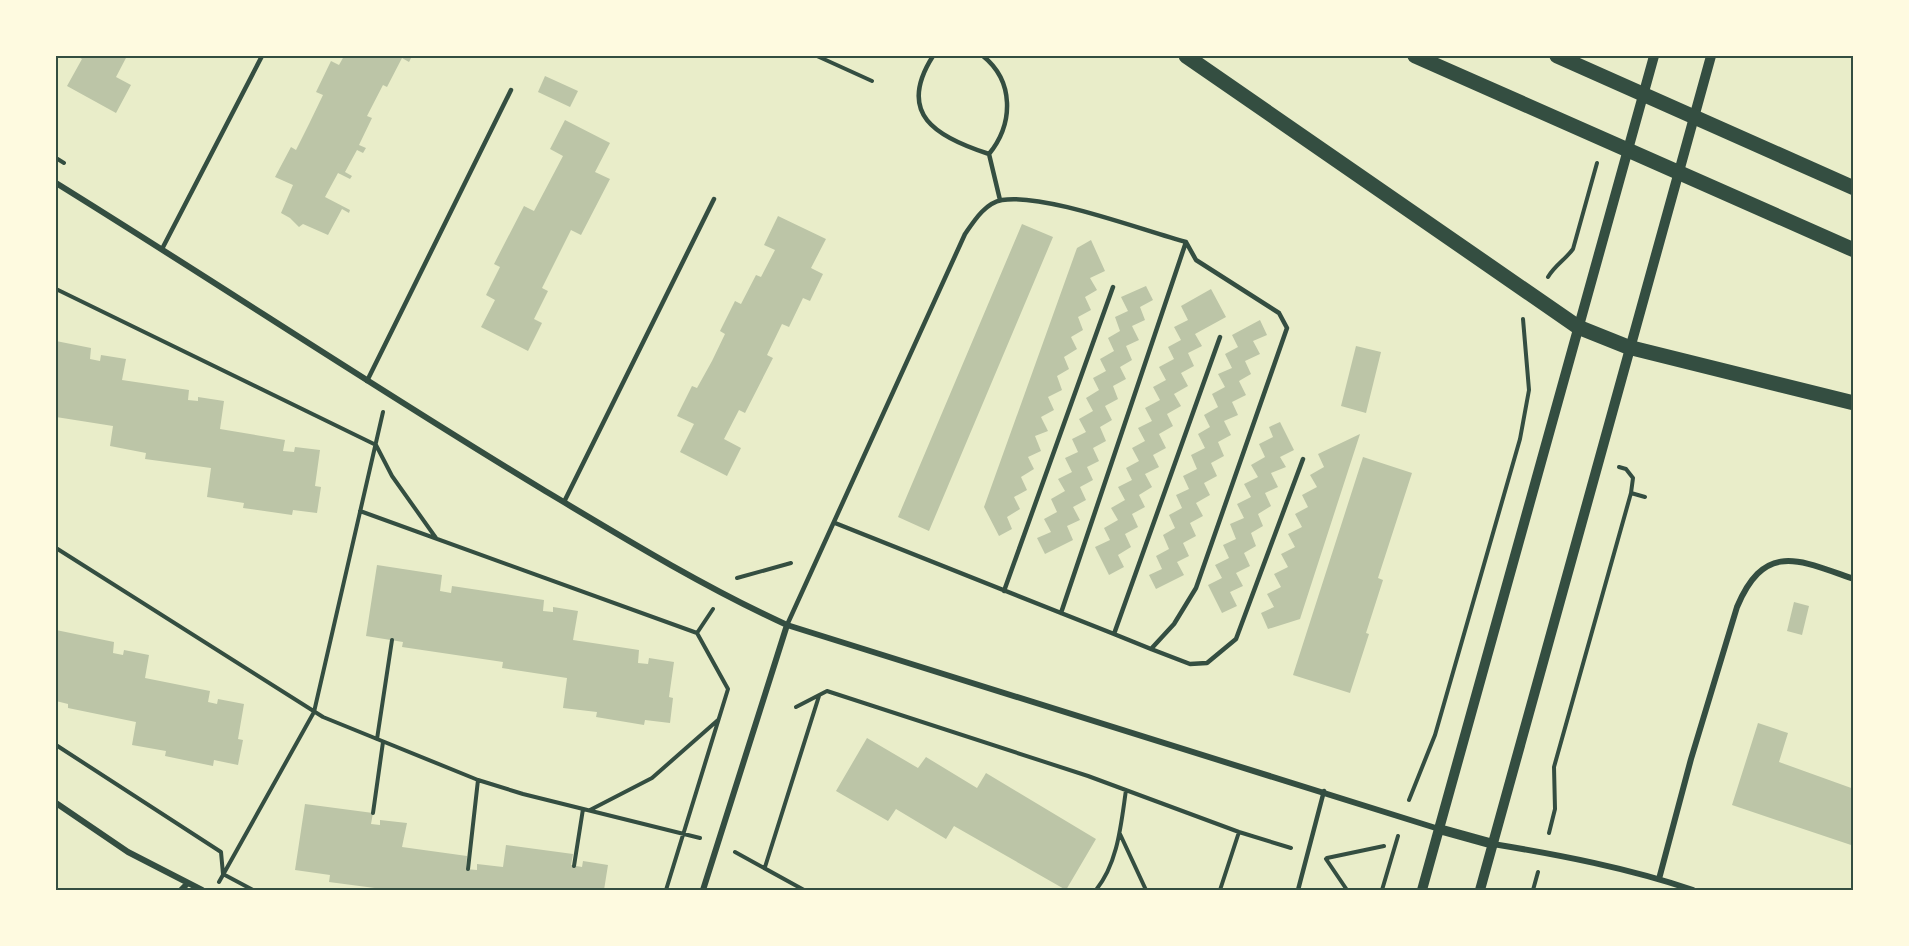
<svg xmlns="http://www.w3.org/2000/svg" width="1909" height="946" viewBox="0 0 1909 946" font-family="Montserrat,sans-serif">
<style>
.building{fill:#bcc5a7}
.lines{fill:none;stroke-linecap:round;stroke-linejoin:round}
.path{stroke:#344e41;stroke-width:4}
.service{stroke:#344e41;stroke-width:4.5}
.minor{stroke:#344e41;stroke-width:6}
.tertiary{stroke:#344e41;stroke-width:10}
.primary{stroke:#344e41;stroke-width:15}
.neatline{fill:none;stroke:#344e41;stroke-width:2}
</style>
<rect width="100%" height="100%" fill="#e9edc9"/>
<path class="building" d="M77,56H127L116,77L131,85L116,113L67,86L82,59Z
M344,56H412L409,62L402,58L387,87L383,85L367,116L372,118L359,145L366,148L363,153L357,150L345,172L352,176L350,179L338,173L325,197L350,210L349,213L342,209L328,235L303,224L299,227L290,218L281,213L293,185L275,177L291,147L296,150L309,124L323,95L316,92L331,61L339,65Z
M545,76L578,91L570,107L538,92Z
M565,120L610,143L595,172L610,179L581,235L571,230L542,288L548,291L534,319L542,323L528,351L481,327L495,300L486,295L500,267L494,264L524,206L534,211L563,156L550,149Z
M778,216L826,239L811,268L823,274L810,301L803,298L789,327L782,324L767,355L773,358L745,413L739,410L724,439L741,448L727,476L680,452L694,424L677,416L692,386L697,388L712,361L725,334L720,331L735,301L741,304L756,275L761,277L775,250L764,245Z
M1022,224L1053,237L929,531L898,517Z
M1091,240L1105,271L1090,278L1097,290L1085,297L1091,310L1078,317L1083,330L1071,337L1077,349L1064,357L1069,369L1057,376L1062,390L1048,397L1054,410L1041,417L1048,431L1035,436L1041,451L1028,457L1034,469L1021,477L1027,490L1014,497L1020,509L1007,517L1012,529L999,536L984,507L1077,248Z
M1146,286L1153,300L1140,307L1145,320L1132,326L1139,340L1126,346L1132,360L1120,367L1126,379L1113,386L1118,399L1105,406L1112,420L1100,427L1106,441L1093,448L1099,461L1087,467L1093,480L1080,487L1086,500L1073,507L1080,520L1067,526L1073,540L1045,554L1037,538L1051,532L1044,519L1057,512L1051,499L1065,491L1058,479L1072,472L1065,458L1078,452L1072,439L1086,432L1079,419L1093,411L1086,398L1099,390L1093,378L1106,371L1100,359L1114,351L1108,338L1120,331L1115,317L1128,311L1121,297Z
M1211,289L1226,317L1195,334L1202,346L1188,353L1194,366L1181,373L1188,386L1174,394L1181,406L1167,414L1173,426L1159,434L1166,448L1153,455L1159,467L1145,474L1152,487L1139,495L1145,507L1132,514L1138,527L1125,534L1131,547L1118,555L1124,567L1109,575L1095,547L1110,540L1104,528L1118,520L1111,508L1125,500L1118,487L1132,480L1126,468L1139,461L1132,448L1145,441L1138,428L1152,421L1145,408L1160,400L1153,387L1166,380L1159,367L1174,359L1168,347L1181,340L1174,327L1188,320L1181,306Z
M1260,320L1267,335L1253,341L1260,354L1245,361L1251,374L1239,381L1246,395L1232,402L1238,415L1224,421L1231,435L1218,442L1224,456L1211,463L1217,476L1204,483L1210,495L1196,503L1203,516L1190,523L1196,536L1183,543L1189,556L1177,562L1184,575L1156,589L1149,575L1162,569L1156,556L1169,549L1163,535L1175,528L1169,515L1182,508L1176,495L1189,489L1183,476L1197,469L1191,455L1205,448L1198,434L1210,427L1204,415L1218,407L1212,394L1225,387L1218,374L1232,368L1225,354L1238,347L1232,335Z
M56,341L91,348L90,359L100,361L101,355L126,359L122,380L189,390L188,400L198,401V397L224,401L220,429L285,440L283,451L294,452L295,447L320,450L315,486L321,487L317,513L293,510L292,515L243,508L244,503L207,497L211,468L145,459L146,453L110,446L113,426L56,417Z
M1356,346L1381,352L1366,413L1341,406Z
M1280,422L1294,450L1280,457L1286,467L1271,473L1278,487L1265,493L1271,506L1258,514L1263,526L1251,533L1256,546L1244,553L1250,566L1236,573L1243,586L1230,592L1237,606L1222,613L1208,585L1222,578L1215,565L1229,558L1223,545L1236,539L1230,524L1244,518L1237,504L1251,497L1244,484L1258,477L1251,465L1265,457L1259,444L1273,437L1269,427Z
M1360,434L1300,619L1268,629L1261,613L1274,607L1267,594L1281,587L1274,574L1288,567L1281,554L1295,547L1288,534L1302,527L1295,514L1308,507L1302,495L1317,487L1310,475L1324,467L1318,454Z
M1363,457L1412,473L1378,578L1383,580L1366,633L1369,634L1350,693L1293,675Z
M377,565L442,575L440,591L451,593L452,586L544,600L543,611L553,612V607L578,611L573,640L639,650L638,663L648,664L649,658L674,662L669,697L673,698L670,723L645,720L644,725L596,717L597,712L563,708L567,678L502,668L503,662L402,647L403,642L366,636Z
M1794,602L1809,606L1802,635L1787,631Z
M56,630L114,642L113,653L123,655L124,650L149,655L145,678L210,691L208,702L217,704L218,699L244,704L238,739L243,740L238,765L214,760L213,766L165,756L166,751L132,745L136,722L68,708V704L56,701Z
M1758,723L1788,733L1779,762L1854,789V846L1732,805Z
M867,738L918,768L926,757L977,788L986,773L1096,839L1066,890L954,826L946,839L896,809L888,821L836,791Z
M305,804L373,813L371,824L380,825V820L407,823L402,847L467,856L466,869L477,870V864L503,867L506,845L573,854L571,865L582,867L583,861L608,865L604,890H390L329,882L330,875L295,870Z"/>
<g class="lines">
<path class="path" d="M817,56L872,81
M56,158L64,163
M1548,277C1555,265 1565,260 1573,249L1597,163
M56,289L376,445L392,476L436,538
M1631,493L1645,497
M360,511L697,633L728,689L666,890
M56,548L323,717L478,780L523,794L700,838
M737,578L791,563
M697,633L713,609
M796,707L827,691L1088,776L1239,832L1291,848
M377,739L392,640
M56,745L221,852L223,874L253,890
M1409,800L1435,735L1520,439L1529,390L1523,319
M590,810L652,778L718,720
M373,813L383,742
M1549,833L1555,809L1554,767L1631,493L1633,478L1626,469L1619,467
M1120,834L1146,890
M735,852L804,890
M1327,858L1384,846
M1326,859L1347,890
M574,866L583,809
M765,867L819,696
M468,869L478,780
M219,882L314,712L383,412
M1096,890C1118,863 1121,824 1126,790
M1220,890L1239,832
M1382,890L1398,836
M1533,890L1538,872"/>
<path class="service" d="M933,56C896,114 936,137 989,154
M983,56C1014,81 1014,123 989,154
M989,154L1000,200
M162,249L262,56
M367,381L511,90
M564,502L714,199
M1004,591L1113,287
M1061,613L1114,634L1220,337
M787,625L965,234C974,221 985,203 1002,200C1044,193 1141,230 1186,242L1061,613L835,523
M1114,634L1151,649L1174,624L1196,588L1287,328L1279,313L1196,260L1186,242
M1151,649L1190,664L1207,663L1236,639L1303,459
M1298,890L1324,791"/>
<path class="minor" d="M56,183C219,284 378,390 542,489C622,537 702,586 787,625L1439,829
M56,803L128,852L202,890
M1493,844C1560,855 1628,868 1693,890
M1659,879L1691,759L1737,607C1765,541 1799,560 1854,579
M181,890L188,883
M703,890L787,625"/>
<path class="tertiary" d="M1439,829L1493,844
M1422,890L1654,56
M1480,890L1711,56"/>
<path class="primary" d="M1186,56L1578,327L1628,347L1854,403
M1415,56L1854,250
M1557,56L1854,188"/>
</g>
<rect width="1909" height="946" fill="none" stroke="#fefae0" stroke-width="114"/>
<rect x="57" y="57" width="1795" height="832" class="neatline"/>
</svg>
